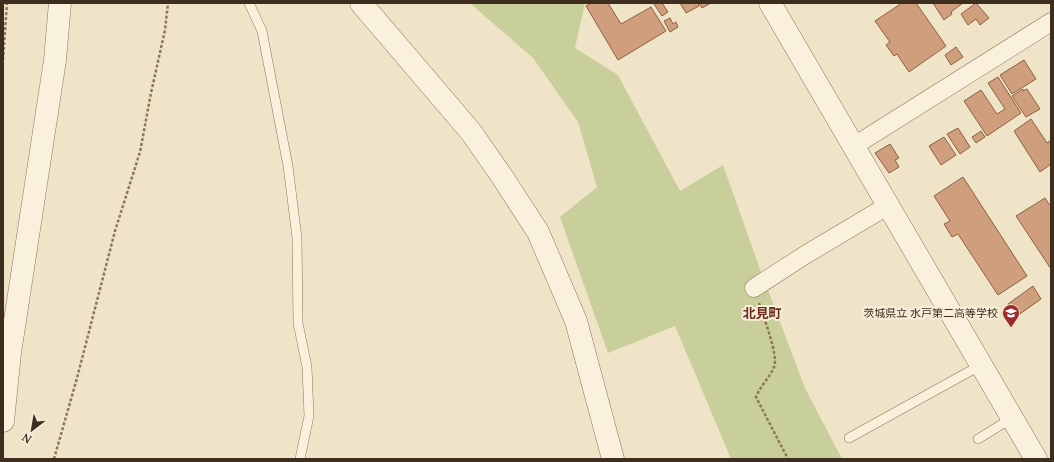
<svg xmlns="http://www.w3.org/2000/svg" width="1054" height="462" viewBox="0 0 1054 462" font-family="'Noto Serif','Noto Sans JP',serif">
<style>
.green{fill:#c9cf9b}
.building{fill:#cf9f7d;stroke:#8d5f41}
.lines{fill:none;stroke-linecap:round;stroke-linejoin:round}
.service-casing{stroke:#8d765c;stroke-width:10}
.minor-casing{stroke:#8d765c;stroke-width:19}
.tertiary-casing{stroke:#8d765c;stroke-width:23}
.path{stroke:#8d765c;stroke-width:2.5;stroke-dasharray:3 2;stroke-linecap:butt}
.service{stroke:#faf1dc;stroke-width:9}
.minor{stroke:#faf1dc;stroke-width:18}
.tertiary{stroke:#faf1dc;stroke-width:22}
.labels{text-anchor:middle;stroke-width:4;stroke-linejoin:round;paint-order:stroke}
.poi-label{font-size:11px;fill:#3d2e20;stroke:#f7eed8;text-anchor:end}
.quarter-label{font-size:13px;font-weight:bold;fill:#6b2e1e;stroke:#f7eed8}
</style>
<rect width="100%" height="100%" fill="#f0e4c8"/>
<path class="green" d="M431,3H585L575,48L618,75L680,191L723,165L760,269L805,388L842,459H731L675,326L608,353L560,217L597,187L578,122L533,58L471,4H433Z"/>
<path class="building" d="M591,3H608L621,24L651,7L666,31L618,60L586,6Z
M655,3H662L668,12L662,16L654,4Z
M680,3H698L699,6L686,13Z
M699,3H711L702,8Z
M902,3H916L946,46L909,72L897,54L894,56L886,45L890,42L875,21Z
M933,3H963L951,12L952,14L944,20Z
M976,3L989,18L980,25L976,19L968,25L961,14Z
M670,18L673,24L676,22L678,27L670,32L664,21Z
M956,47L963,57L951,65L945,55Z
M1024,60L1036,79L1012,94L1000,75Z
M998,77L1021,113L987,136L964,101L981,90L997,114L1005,109L988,83Z
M1023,89V91L1027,89L1040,109L1026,117L1012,96Z
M1031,119L1047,143L1051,140V164L1040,172L1014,131Z
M958,128L970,147L960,154L947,134Z
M981,131L985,137L976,143L972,137Z
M944,137L956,155L941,165L929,146Z
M890,144L899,158L895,160L899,167L889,173L875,153Z
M963,177L1027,276L998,295L958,234L952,237L944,224L950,221L934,196Z
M1045,198L1051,207V269L1016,216Z
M1033,286L1041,299L1017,316L1008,304Z"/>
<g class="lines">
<defs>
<path id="service" d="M249,3L262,31L288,166L297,238L298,323L307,367L309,416L300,459
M849,438L981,365
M978,439L1012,418"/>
<path id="minor" d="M854,146L1051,22
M754,288L805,255L889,205"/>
<path id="tertiary" d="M361,3L471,132L501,175L538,232L576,321L613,459
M770,3L1036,459
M3,421L10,353L55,60L60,3"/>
</defs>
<use href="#service" class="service-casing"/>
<use href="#minor" class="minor-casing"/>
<use href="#tertiary" class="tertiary-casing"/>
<path class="path" d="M3,60L7,3
M759,303C763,316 779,356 774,367C770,377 761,385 756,397L788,459
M54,459L77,378L115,231L140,152L151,93L165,30L168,3"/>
<use href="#service" class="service"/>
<use href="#minor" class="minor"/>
<use href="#tertiary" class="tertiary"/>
</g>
<defs>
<symbol id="school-pin" viewBox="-11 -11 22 30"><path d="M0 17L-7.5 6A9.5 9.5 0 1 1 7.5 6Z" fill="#9e2a2b" stroke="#f7eed8"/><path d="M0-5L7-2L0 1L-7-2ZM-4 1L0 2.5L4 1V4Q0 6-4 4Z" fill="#fff"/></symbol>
</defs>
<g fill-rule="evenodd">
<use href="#school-pin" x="1001" y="303" width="20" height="27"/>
</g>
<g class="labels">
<g class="poi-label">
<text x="998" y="317">茨城県立 水戸第二高等学校</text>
</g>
<g class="quarter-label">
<text x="762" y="318">北見町</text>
</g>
</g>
<rect width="1054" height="462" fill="none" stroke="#3d2e20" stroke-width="8"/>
<g transform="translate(32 430) rotate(211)" stroke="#f7eed8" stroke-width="3" paint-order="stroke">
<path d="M0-3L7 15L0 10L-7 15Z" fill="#3d2e20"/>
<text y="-6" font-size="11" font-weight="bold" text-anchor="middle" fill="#3d2e20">N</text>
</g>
</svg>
